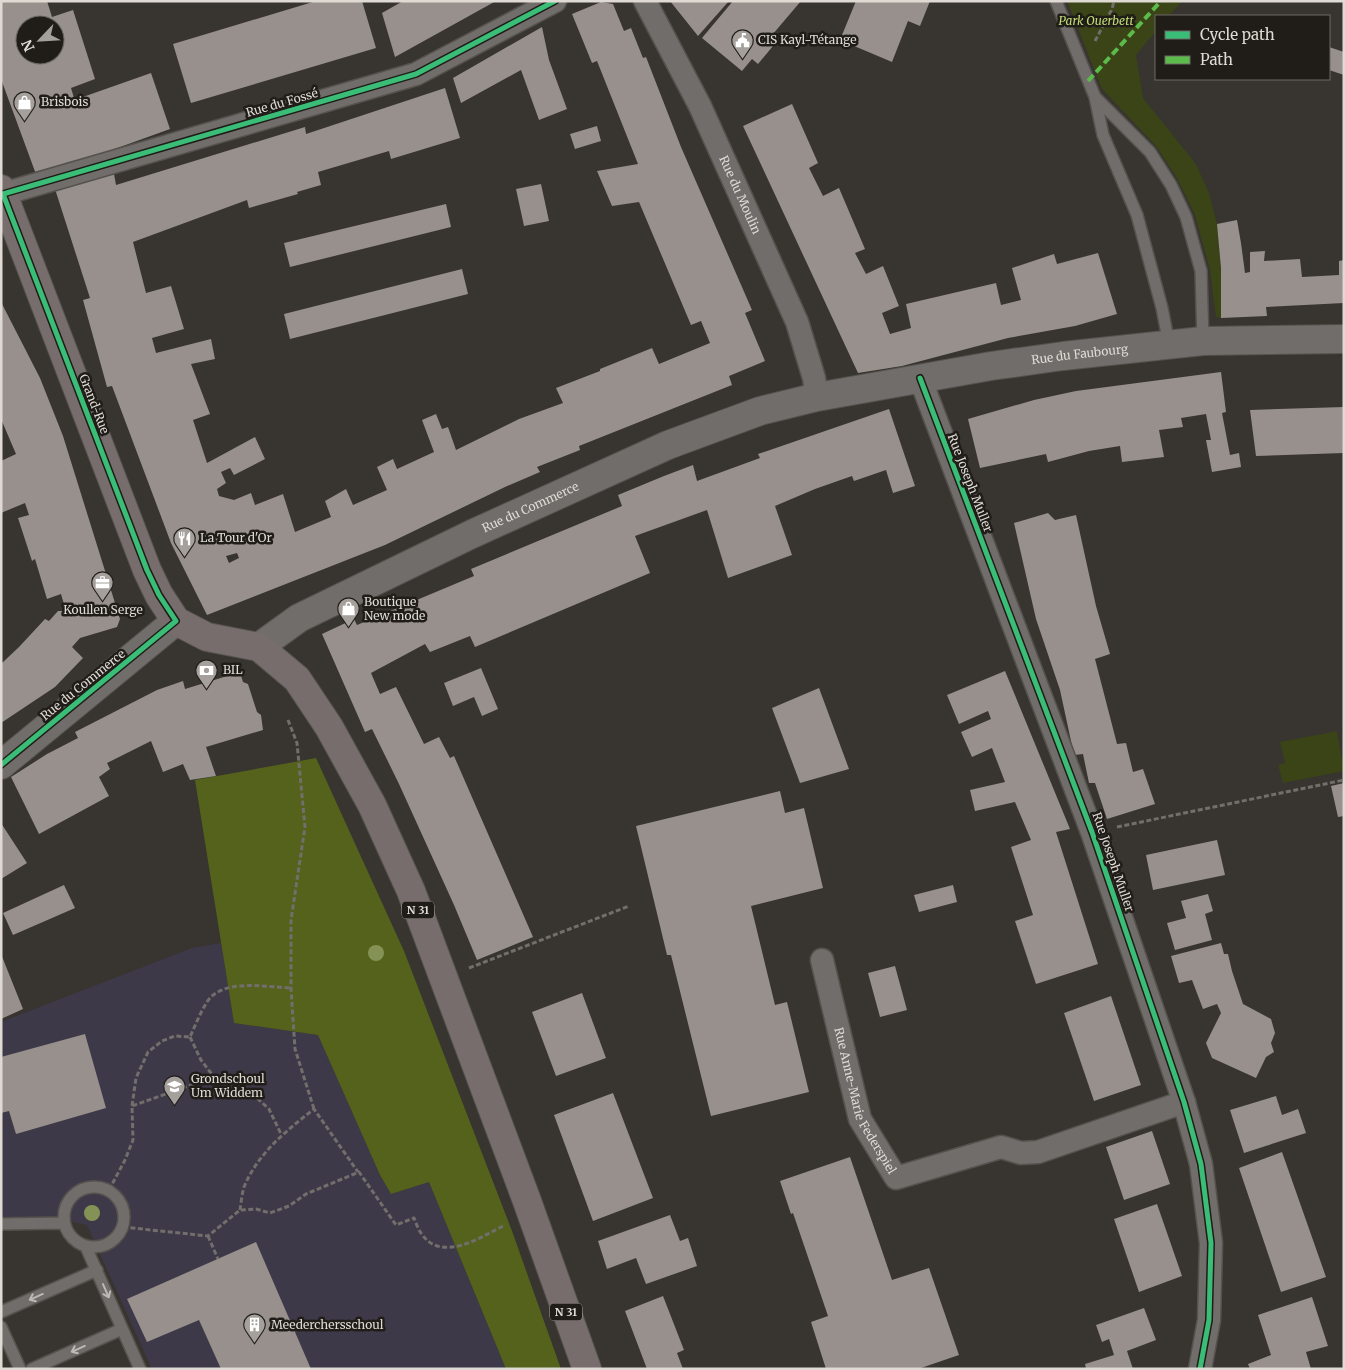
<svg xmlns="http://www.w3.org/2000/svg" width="1345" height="1370" viewBox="0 0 1345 1370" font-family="Merriweather,serif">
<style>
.education{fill:#3e3948}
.green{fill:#3a4417}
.forest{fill:#54621c}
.building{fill:#98908c;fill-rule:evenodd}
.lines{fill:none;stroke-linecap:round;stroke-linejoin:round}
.lane-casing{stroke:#55524d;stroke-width:14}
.street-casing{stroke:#55524d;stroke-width:25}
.secondary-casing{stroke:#55524d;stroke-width:30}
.primary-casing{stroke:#55524d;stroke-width:30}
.path{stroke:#716e6b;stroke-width:3;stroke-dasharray:5 2.5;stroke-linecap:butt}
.lane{stroke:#706d6a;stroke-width:11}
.street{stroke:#706d6a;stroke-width:22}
.secondary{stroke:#706d6a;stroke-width:28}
.primary{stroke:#766d6c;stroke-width:28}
.quiet{stroke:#5cbc4b;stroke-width:4;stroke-dasharray:8 4;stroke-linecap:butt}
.cycleway-casing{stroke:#201d19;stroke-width:8}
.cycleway{stroke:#3abd76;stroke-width:5}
.tree{fill:#849255}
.oneway{stroke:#beb9b4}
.labels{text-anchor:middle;stroke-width:5;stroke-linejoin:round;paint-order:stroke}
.shield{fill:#201d19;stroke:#a6a19c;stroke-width:1}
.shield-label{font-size:11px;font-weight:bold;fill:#dfdad4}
.park-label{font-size:12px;font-style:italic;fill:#c2de74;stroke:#201d19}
.poi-label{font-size:12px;fill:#dfdad4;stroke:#201d19;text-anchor:start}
.street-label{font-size:12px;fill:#dfdad4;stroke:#201d19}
</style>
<rect width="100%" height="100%" fill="#383430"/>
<path class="education" d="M221,943L234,1023L318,1035L380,1175L391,1194L429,1182L506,1369H152L87,1225L59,1219L1,1221V1022L192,948Z"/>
<path class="green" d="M1067,1H1182L1169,16H1156V31L1136,55L1143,98L1196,164L1209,193L1217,224L1221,268V318L1216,317L1210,270L1195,215L1177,178L1156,146L1102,89Z
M1337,731L1344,771L1283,783L1278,765L1285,763L1280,742Z"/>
<path class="forest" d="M316,758L404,951L512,1231L561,1369H506L429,1182L391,1194L380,1175L318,1035L234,1023L195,780Z"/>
<path class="building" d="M1,1H47L52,17L73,10L95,79L71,88L74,98H80L151,73L170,129L37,177L1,79ZM25,25H55V55H25Z
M316,1H362L376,48L191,103L173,44Z
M403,1H496L395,57L382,13Z
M670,1H729L698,36Z
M733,1H801L767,41L773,46L758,64L752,59L742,71L702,38Z
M856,1H930L920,26L908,21L892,62L840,40Z
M601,2L613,4L624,31L631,28L643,58L646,57L681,147L752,310L745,313L765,361L729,376L732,385L579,446L580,450L537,467L540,472L505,487L385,545L207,615L171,543L112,386L107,387L83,300L90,298L55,189L114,174L116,185L305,127L306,134L445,88L460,138L391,159L389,151L318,172L321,185L297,192L298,194L249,208L247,200L133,242L146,293L171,286L184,329L152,338L156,353L211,339L215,359L191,364L210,414L193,420L207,463L255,437L265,459L234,475L230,468L221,472L226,483L217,489L219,496L234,500L251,493L255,505L283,494L295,532L331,517L325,501L346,489L353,505L387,490L377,467L393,459L397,469L434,452L422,420L436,414L442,429L448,427L456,450L519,419L563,403L556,388L600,371V369L652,348L659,364L710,343L701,321L691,325L639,202L612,206L597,171L638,164L597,61L592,63L572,14ZM237,553L239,558L229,563L226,556Z
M542,27L549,60L567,109L539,120L521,70L461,103L453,78Z
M1329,47L1344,52V75L1329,70Z
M792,104L818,163L809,168L823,196L839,188L865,249L855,253L866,274L883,266L899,306L882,313L890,334L911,328L906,304L996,283L1001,305L1021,300L1012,268L1054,254L1057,264L1098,253L1117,314L1075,326L1008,338L902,366L858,373L743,126Z
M597,126L601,141L575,149L570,134Z
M541,184L549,221L524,226L516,189Z
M446,204L451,227L290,267L284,243Z
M1237,220L1241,243L1245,273L1250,272V252L1265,251L1264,261L1300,259L1302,277L1339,275V261L1344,260V303L1266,307L1267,316L1221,318V268L1217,224Z
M462,269L468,294L290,339L284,314Z
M1,302L40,378L63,436L120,619L117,627L80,638L72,647L83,658L55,687L1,723V664L19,647L45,619L49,621L58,611H66L61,594L47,599L35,559L32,561L18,518L29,515L25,503L1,513V461L16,454L1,419Z
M1221,372L1226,412L1222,413L1230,455L1239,453L1241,467L1212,472L1206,440H1211L1206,414L1181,418L1183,427L1159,430L1164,457L1122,462L1120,446L1089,451L1048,462L1046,454L980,468L968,419L1034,400L1076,391Z
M1344,407V453L1256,456L1250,410Z
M889,409L915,486L893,493L886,470L854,481L852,476L815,489L775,506L792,555L728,578L707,510L635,536L650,573L475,647L470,636L430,652L425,644L371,673L380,694L396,687L424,744L439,737L450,758L454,756L533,937L477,960L454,905L399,784L372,729L365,732L322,634L354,619L357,625L474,576L471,569L622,506L618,495L664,476L693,465L697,481L760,458L758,454Z
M1048,513L1055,520L1076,515L1096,606L1110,654L1095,659L1117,744L1126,743L1133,772L1143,769L1155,804L1107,819L1095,783H1089L1083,754L1074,755L1060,690L1036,619L1014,523Z
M481,668L498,709L482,716L474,697L453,706L444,683Z
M1005,671L1070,829L1056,832L1098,964L1036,984L1015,921L1033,915L1011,847L1031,840L1015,802L975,811L970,790L1005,782L992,748L972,757L961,732L991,719L988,711L959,724L947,695Z
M240,672L243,682L248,684L257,712L261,715L263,730L206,747L216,776L190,780L183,764L163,772L151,741L107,763L110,769L99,777L109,796L39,834L11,777L47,754L78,738L75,732L157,690L183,681L185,689Z
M819,688L849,769L800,783L772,708Z
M1344,783V816L1338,817L1331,786Z
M780,791L785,813L804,808L823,888L751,906L775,1005L787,1002L809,1092L711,1116L671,955H667L636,826Z
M1,823L27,863L1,879Z
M1217,840L1225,875L1153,890L1146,855Z
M64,885L75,908L13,935L3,913Z
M953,885L957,902L919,912L914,895Z
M1208,894L1213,911L1205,914L1212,940L1175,950L1167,923L1186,918L1181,901Z
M1221,943L1224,954H1228L1232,971L1243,1004L1271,1019L1275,1033L1271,1043L1274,1052L1266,1057L1256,1078L1212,1058L1206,1043L1221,1013L1217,1004L1203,1009L1192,980L1179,983L1171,956Z
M1,954L23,1009L1,1019Z
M895,966L907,1010L880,1017L868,973Z
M582,993L606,1058L556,1076L532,1012Z
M1111,996L1141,1085L1094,1101L1064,1013Z
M85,1034L106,1108L16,1134L9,1111L1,1113V1057Z
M613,1093L653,1198L593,1221L554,1115Z
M1276,1096L1282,1115L1298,1109L1306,1133L1244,1153L1230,1110Z
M1152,1131L1170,1184L1124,1200L1106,1147Z
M1282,1152L1326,1277L1281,1292L1239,1168Z
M850,1157L892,1280L929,1268L959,1355L918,1369H826L811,1322L828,1316L793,1213L791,1214L780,1181Z
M1157,1204L1182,1276L1139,1292L1114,1219Z
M670,1215L680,1241L688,1238L697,1266L646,1284L636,1258L607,1269L598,1241Z
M256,1242L311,1369H221L199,1320L147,1342L127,1299Z
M663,1296L684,1350L677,1353L683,1369H647L625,1311Z
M1312,1297L1328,1346L1306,1352L1311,1369H1250L1248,1364L1271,1355L1258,1315Z
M1144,1308L1156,1340L1127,1351L1133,1369H1086L1085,1364L1114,1355L1109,1339L1102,1342L1096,1325Z"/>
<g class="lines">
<defs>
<path id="lane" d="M1056,1L1095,97L1103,135L1137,215L1162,308L1169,344
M1095,97L1150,152L1171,185L1186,217L1201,271L1203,341
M64 1217a30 30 0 1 1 60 0a30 30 0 1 1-60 0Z
M1,1224L64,1223
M86,1247L140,1369
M1,1312L97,1270
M1,1327L20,1369
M32,1369L122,1329"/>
<g id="street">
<path id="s1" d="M645,1L700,106L797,322L814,378L817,397"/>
<path d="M3,194L416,74L555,1"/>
<path d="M920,378L1092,832L1184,1102L1201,1164L1211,1243L1209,1320L1200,1369"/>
<path id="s2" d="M822,960L860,1119L896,1178L1001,1147L1021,1153L1038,1152L1184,1102"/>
</g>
<g id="secondary">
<path id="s3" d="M259,647L299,618L472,534L668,445L760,411L817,397L991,366L1063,356L1203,341L1344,339"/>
<path d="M1,765L176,621"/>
</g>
<path id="primary" d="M1,189L147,570L159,595L176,621L207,637L259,647L297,679L329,727L372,805L411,891L527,1201L587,1369"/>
</defs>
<use href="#lane" class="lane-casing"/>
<use href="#street" class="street-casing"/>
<use href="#secondary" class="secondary-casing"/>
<use href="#primary" class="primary-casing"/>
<path class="path" d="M1095,41L1112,9L1114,1
M288,720L297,743L305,827L291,920V988L295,1049L314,1109
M1117,827L1344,780
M469,968L629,906
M190,1037L201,1060L214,1077
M132,1106L136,1078L148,1052L162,1041L175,1036L190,1037C195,1026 200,1013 207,1002C222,978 266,987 291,988
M109,1190L125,1160L133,1140L132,1106L214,1077L232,1089L257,1098L269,1109L281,1134
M240,1210C241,1203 242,1194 244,1187C258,1153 286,1131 314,1109L358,1172
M123,1227L208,1236L240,1210L256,1209L270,1213L289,1206L306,1194L359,1172L396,1225L414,1218C416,1223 418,1229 421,1233C441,1264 481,1237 505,1225
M208,1236L218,1259"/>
<use href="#lane" class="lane"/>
<use href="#street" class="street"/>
<use href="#secondary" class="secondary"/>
<use href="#primary" class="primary"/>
<path class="quiet" d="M1088,81L1161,1"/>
<defs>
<path id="cycleway" d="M920,378L1092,832L1184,1102L1201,1164L1211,1243L1209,1320L1200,1369
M1,765L176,621L159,595L147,570L3,194L416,74L555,1"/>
</defs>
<use href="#cycleway" class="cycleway-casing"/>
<use href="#cycleway" class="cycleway"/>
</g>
<g class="tree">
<circle cx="376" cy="953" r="8"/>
<circle cx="92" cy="1213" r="8"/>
</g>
<defs><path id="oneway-shaft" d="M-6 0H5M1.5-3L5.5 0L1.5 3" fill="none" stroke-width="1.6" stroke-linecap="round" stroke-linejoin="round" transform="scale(1.25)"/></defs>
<g class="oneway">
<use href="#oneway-shaft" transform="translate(106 1291) rotate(66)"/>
<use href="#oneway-shaft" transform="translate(36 1297) rotate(156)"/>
<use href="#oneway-shaft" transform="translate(78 1349) rotate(156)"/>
</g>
<defs>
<symbol id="civic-pin" viewBox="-11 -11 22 30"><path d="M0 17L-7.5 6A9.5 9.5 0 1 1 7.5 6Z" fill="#a5a09b" stroke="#201d19"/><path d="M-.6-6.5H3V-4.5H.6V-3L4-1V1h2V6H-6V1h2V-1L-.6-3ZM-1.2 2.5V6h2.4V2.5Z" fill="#fff"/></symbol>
<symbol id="shop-pin" viewBox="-11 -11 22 30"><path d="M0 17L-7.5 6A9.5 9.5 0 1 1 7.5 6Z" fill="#a5a09b" stroke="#201d19"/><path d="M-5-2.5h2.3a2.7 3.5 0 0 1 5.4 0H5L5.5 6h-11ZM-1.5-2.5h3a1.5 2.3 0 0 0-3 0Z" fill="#fff"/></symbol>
<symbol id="restaurant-pin" viewBox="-11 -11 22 30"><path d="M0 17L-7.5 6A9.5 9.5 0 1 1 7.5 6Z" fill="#a5a09b" stroke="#201d19"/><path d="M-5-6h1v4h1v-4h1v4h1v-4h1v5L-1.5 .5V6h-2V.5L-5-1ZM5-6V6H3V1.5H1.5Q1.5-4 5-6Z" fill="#fff"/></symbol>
<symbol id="office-pin" viewBox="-11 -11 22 30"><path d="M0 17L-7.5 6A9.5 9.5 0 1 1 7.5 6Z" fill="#a5a09b" stroke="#201d19"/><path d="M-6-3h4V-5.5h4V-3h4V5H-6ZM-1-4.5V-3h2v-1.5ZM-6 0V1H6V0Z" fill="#fff"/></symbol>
<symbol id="bank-pin" viewBox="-11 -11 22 30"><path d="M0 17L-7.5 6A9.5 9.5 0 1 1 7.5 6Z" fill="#a5a09b" stroke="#201d19"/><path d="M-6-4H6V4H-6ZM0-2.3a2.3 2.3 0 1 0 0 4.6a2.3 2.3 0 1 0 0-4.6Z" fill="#fff"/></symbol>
<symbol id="school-pin" viewBox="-11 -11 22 30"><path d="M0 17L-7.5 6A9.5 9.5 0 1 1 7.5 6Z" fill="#a5a09b" stroke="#201d19"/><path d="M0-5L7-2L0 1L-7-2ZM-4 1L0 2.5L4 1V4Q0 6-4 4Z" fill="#fff"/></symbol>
<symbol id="building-pin" viewBox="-11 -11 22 30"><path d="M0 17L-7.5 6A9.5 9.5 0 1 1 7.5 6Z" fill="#a5a09b" stroke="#201d19"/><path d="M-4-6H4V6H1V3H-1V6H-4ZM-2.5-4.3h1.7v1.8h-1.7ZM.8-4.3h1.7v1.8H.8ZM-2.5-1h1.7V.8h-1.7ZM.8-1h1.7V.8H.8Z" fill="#fff"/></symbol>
</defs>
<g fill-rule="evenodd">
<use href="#civic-pin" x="730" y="28" width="25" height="34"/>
<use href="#shop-pin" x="12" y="90" width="25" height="34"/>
<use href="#restaurant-pin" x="172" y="526" width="25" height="34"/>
<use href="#office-pin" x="90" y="570" width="25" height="34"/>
<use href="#shop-pin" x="336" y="596" width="25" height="34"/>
<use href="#bank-pin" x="194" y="658" width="25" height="34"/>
<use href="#school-pin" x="162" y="1074" width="25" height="34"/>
<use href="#building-pin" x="242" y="1312" width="25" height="34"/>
</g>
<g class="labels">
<g class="shield">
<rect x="402" y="901.5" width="32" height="17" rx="4"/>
<rect x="550" y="1303.5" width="32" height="17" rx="4"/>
</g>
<g class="shield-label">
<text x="418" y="914">N 31</text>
<text x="566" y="1316">N 31</text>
</g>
<g class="park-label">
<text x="1096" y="25">Park Ouerbett</text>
</g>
<g class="poi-label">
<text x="758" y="44">CIS Kayl-Tétange</text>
<text x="41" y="106">Brisbois</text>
<text x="200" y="542">La Tour d'Or</text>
<text x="364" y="606">Boutique<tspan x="364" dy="14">New mode</tspan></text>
<text x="103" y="614" text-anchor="middle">Koullen Serge</text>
<text x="223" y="674">BIL</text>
<text x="191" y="1083">Grondschoul<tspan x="191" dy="14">Um Widdem</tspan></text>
<text x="271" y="1329">Meederchersschoul</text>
</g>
<g class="street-label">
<text transform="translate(282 103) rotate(-16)" y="4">Rue du Fossé</text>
<text dy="4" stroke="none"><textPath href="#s1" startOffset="216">Rue du Moulin</textPath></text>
<text dy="4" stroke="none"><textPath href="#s3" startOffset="880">Rue du Faubourg</textPath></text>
<text transform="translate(94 404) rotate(69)" y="4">Grand-Rue</text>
<text transform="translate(970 483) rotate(69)" y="4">Rue Joseph Muller</text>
<text dy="4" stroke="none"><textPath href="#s3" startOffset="306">Rue du Commerce</textPath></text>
<text transform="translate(83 685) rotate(-39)" y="4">Rue du Commerce</text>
<text transform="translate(1113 862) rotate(71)" y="4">Rue Joseph Muller</text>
<text dy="4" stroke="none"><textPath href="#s2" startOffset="148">Rue Anne-Marie Federspiel</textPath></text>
</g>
</g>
<rect width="1345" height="1370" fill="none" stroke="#dfdad4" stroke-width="5"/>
<rect x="1155" y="15" width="175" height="65" fill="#201d19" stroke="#6c6964"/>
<rect x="1165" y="31" width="25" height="8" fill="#3abd76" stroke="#6c6964"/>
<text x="1200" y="40" font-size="15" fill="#dfdad4">Cycle path</text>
<rect x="1165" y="56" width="25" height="8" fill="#5cbc4b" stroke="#6c6964"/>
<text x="1200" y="65" font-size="15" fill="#dfdad4">Path</text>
<g transform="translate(40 40) rotate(245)"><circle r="24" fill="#201d19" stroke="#6c6964"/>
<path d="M0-4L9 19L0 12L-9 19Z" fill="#a5a09b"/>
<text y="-8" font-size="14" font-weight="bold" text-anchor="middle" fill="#dfdad4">N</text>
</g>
</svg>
